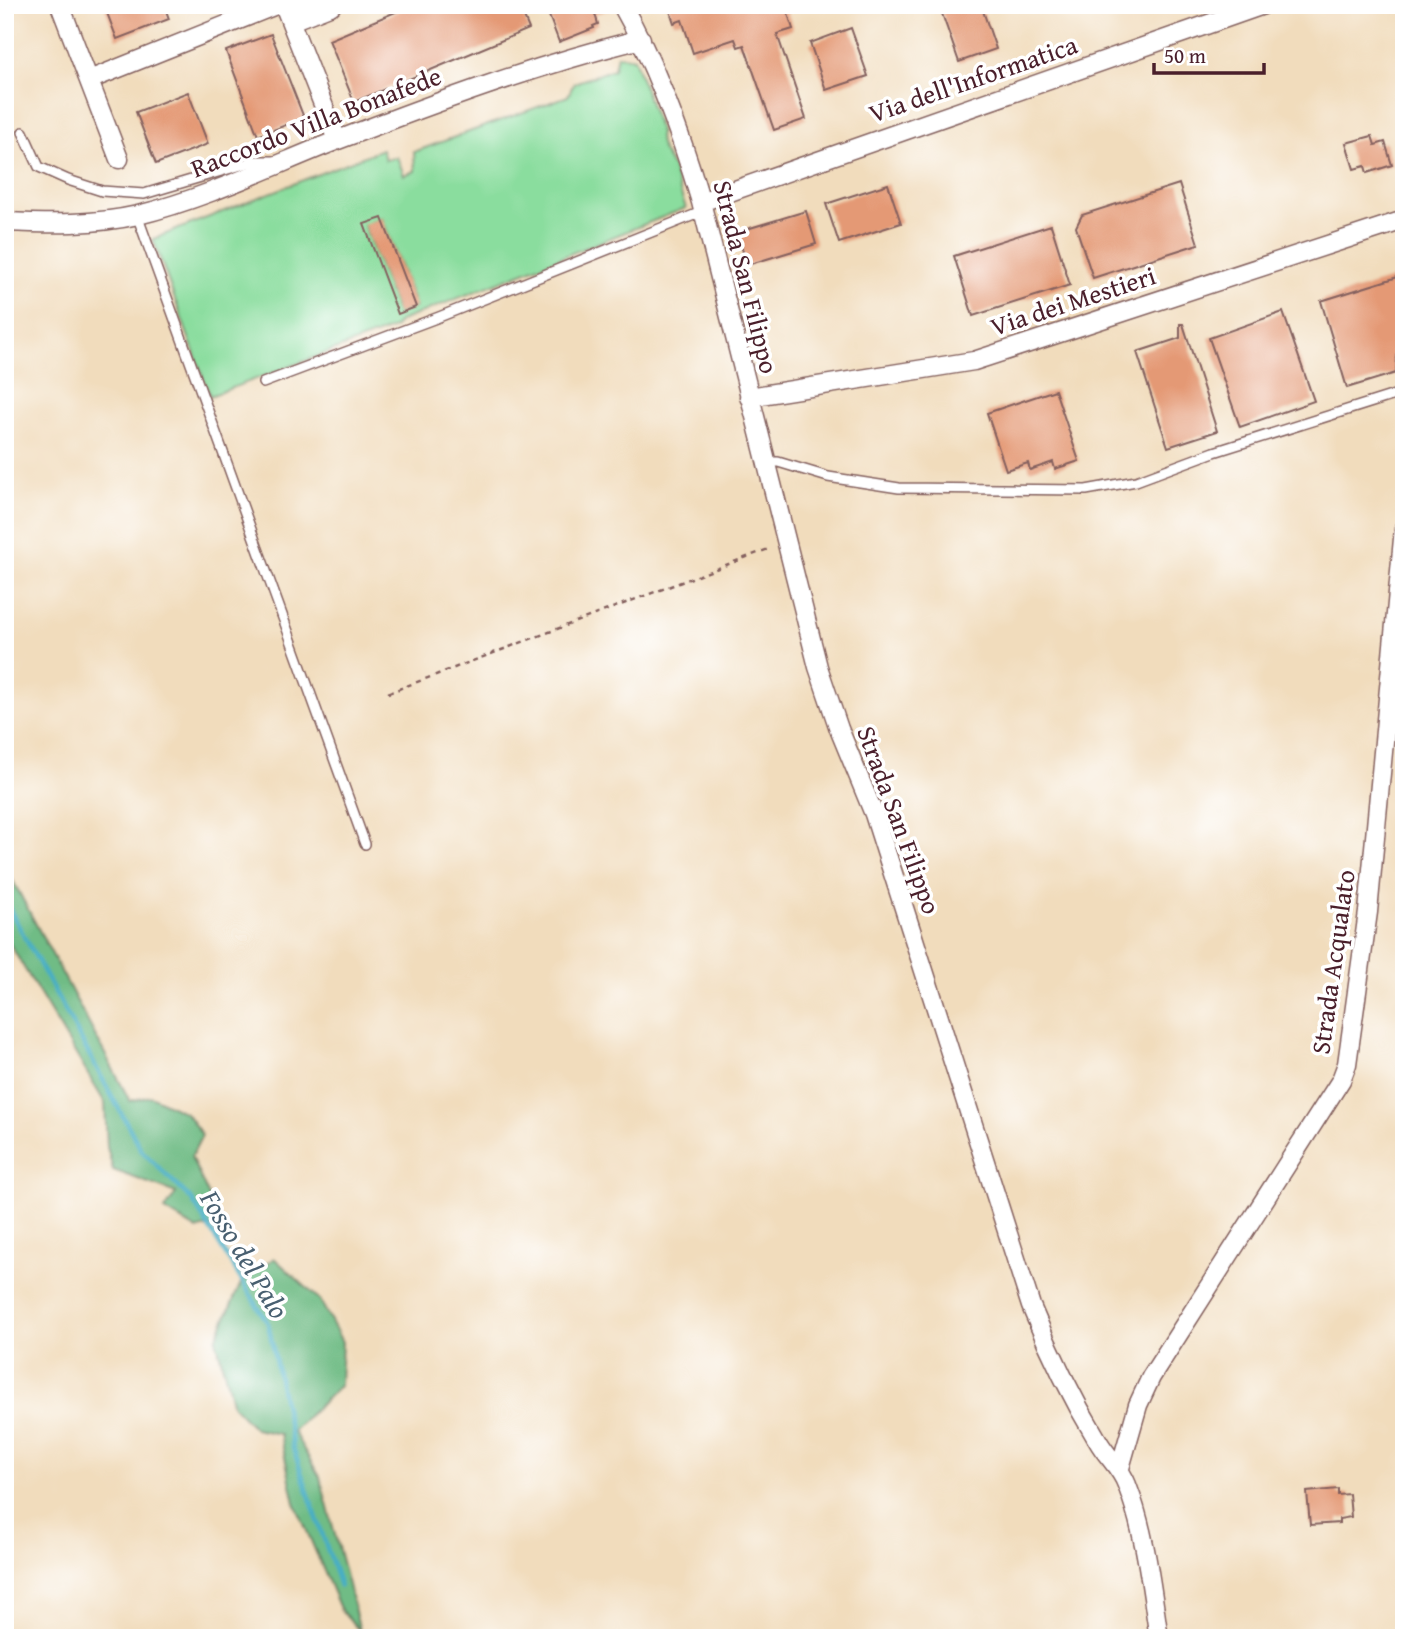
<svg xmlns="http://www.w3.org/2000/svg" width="1409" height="1643" viewBox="0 0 1409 1643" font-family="'Gentium Book Plus',serif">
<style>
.green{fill:#8add9e;stroke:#6a7e64;stroke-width:2;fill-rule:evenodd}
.forest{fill:#6fbc85;stroke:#5c6e58;stroke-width:2}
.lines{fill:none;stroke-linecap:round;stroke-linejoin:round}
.stream{stroke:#46aec5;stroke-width:4.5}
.building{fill:#e49974}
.service-casing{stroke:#84615e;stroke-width:12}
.minor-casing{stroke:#84615e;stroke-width:21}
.path{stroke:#84615e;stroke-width:2.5;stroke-dasharray:5 5;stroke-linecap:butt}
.service{stroke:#fff;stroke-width:9}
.minor{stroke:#fff;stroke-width:18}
.labels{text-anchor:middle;stroke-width:7;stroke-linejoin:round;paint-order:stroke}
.street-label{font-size:26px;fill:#4a1f2b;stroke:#fff}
.water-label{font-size:28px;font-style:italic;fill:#485f70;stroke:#fff}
</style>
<rect width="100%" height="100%" fill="#fff"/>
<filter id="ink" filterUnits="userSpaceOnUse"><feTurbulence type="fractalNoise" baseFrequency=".0143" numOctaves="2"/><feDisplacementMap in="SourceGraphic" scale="14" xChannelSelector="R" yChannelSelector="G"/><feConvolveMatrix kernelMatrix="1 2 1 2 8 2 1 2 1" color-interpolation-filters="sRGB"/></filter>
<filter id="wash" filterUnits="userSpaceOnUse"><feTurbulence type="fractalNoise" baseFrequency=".00686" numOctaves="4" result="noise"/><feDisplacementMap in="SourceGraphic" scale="28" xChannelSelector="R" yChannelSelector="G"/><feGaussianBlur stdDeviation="1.57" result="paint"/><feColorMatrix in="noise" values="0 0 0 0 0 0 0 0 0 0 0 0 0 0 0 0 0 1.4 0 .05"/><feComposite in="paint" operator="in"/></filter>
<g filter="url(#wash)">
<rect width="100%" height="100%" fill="#f1dcbc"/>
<path class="green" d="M617,55L634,58L660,132C656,148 668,156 673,169C677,182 681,195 686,208L400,321L394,328L210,396L153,239L382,149L385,160L397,157L404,175L415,171L414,152L568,96L574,83L614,69ZM382,218L416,307L398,314L364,225Z"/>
<path class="forest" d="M5,866L130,1101L151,1096L186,1113L202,1135L191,1157L221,1223L197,1230L165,1210L176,1193L113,1170L107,1147L105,1103L5,936Z
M274,1258L320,1300L342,1342L340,1385L293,1431L320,1477L360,1631L341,1611L295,1503L280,1434L255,1429L233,1406L216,1339L241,1283Z"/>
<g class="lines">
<path class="stream" d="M5,901L142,1151L192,1200L268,1323L293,1448L340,1586"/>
</g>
<g id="blocks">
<path class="building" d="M104,5H164L169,19L117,39Z
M412,5H519L529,29L354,102L329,40Z
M545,5H611V9L595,14L598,24L593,26L594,28L559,42Z
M668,5H761L763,9L773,5H785L793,29L777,34L806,119L774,130L744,45L738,47L735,39L693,53L682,20L674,23Z
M939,5H981L996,49L959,62Z
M851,28L868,76L826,90L810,43Z
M271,34L304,118L258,136L226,51Z
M188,92L208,144L156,164L136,112Z
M1372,136L1375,145L1385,142L1392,165L1367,173L1365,166L1354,169L1346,143Z
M888,184L901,223L839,243L826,204Z
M1179,184L1198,244L1093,278L1076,227L1082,215Z
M806,211L816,244L747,265L737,232Z
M382,218L416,307L398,314L364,224Z
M1051,225L1070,285L973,316L954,256Z
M1401,276L1396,373L1347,388L1321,301Z
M1283,312L1314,401L1240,427L1209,338Z
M1180,324H1183L1217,431L1168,447L1137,352L1180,338Z
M1055,390L1079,461L1055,469L1053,462L1030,470L1028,463L1006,470L987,413Z
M1338,1489V1495L1349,1494L1351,1517L1339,1519V1523L1310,1525L1307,1492Z"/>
</g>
</g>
<g filter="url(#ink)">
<use href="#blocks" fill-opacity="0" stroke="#84615e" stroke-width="2"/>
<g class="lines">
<defs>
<path id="service" d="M23,132L39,167L68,180L102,191L144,194L255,161H276
M137,215L365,844
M263,383L439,317L704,211
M766,462H778L828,477L899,488L1086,490L1136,481L1214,452L1404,392"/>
<path id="minor" d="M60,5L119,159
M284,5L337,140
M622,5C657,67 681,134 701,202L818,667L839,729L874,814L1031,1306C1050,1353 1072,1398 1098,1441C1107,1457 1121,1468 1127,1485C1146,1534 1151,1587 1159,1638
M291,21L332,5
M89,80L276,5
M701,202L1263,5
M5,222C50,224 94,225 138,215C207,198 272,166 338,140C437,102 537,65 641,39
M749,397L974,361L1404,220
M1120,1468L1138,1405L1151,1377L1341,1080L1347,1064L1368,912L1404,528"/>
</defs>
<use href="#service" class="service-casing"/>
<use href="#minor" class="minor-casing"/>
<path class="path" d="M388,693L771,548"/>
<use href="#service" class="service"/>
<use href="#minor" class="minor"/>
</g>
</g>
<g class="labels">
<g class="street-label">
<text transform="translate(973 79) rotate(-19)" y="9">Via dell'Informatica</text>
<text transform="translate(316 122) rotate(-21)" y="9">Raccordo Villa Bonafede</text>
<text transform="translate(746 277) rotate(76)" y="9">Strada San Filippo</text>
<text transform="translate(1073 301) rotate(-18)" y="9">Via dei Mestieri</text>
<text transform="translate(899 820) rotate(70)" y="9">Strada San Filippo</text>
<text transform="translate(1333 962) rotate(-82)" y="9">Strada Acqualato</text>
</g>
<g class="water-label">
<text transform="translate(245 1254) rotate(59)" y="10">Fosso del Palo</text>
</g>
</g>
<rect width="1409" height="1643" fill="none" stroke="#fff" stroke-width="28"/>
<path d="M1154 63v10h110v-10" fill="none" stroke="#4a1f2b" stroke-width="3.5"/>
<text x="1164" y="63" font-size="21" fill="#4a1f2b" stroke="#ffffff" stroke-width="5" paint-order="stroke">50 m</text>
</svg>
